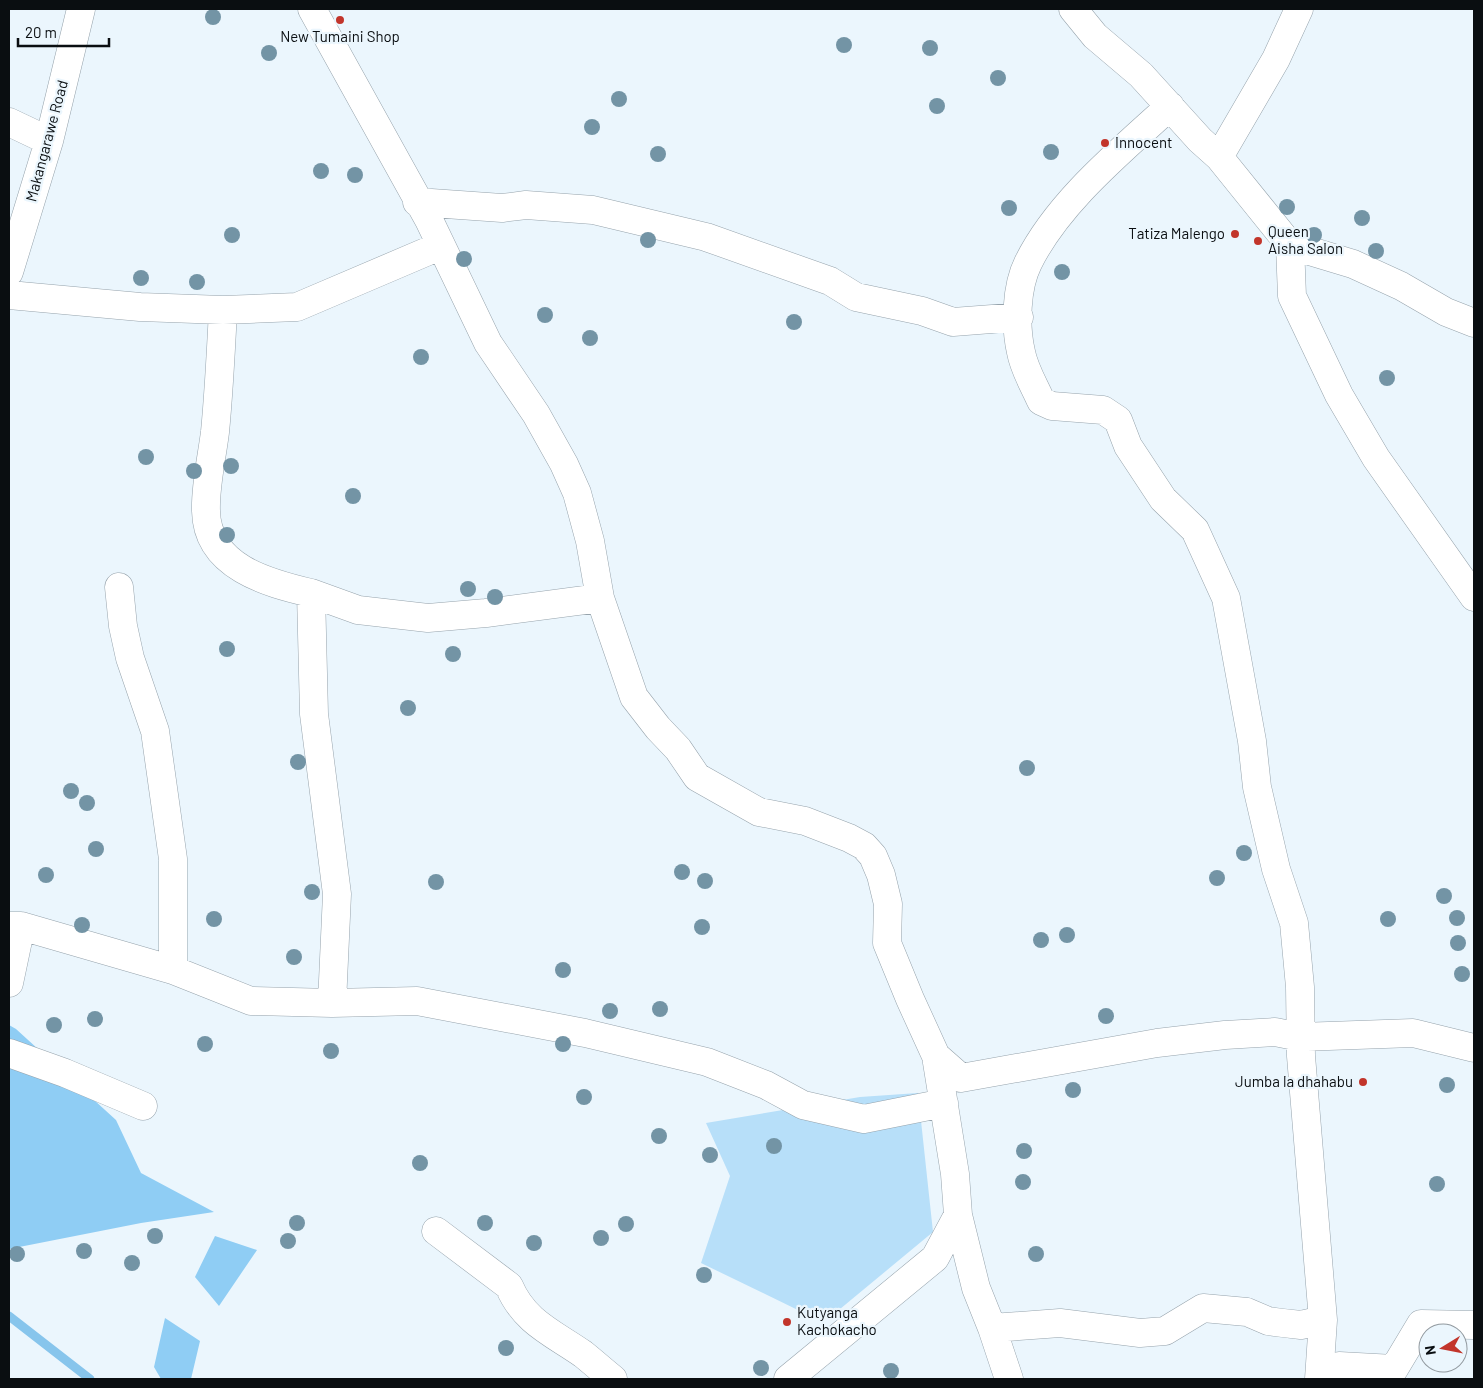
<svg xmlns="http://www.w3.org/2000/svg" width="1483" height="1388" viewBox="0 0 1483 1388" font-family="Barlow,sans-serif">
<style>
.green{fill:#b7dff9}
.forest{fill:#8fcdf4}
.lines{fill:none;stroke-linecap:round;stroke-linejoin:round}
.stream{stroke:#87c5ec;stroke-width:9}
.minor-casing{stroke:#96a3ac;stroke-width:29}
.minor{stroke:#fff;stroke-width:28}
.tree{fill:#7394a5}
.poi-dot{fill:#c2352b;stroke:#ebf6fd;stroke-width:2}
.labels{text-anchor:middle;stroke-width:4.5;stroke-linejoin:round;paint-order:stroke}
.poi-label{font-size:15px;fill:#0a0e11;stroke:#ebf6fd;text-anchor:start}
.street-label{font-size:15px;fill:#0a0e11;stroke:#ebf6fd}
</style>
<rect width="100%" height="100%" fill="#ebf6fd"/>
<path class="green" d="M918,1093L933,1232L834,1314L804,1313L701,1263L730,1176L706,1123L860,1097Z"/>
<path class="forest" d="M9,1025L16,1029L116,1120L141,1173L214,1212L141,1223L9,1249Z
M215,1236L257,1250L219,1306L195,1277Z
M165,1318L200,1341L191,1379H161L154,1367Z"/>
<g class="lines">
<path class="stream" d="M9,1316L90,1379"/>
<defs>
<path id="minor" d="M312,9L429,220L488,343L536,414L564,464L577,493L590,541L600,598L634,697L658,728L678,749L697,777L759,812L805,821L849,838L864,846L873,856L881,875L888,904L887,943L910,999L936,1056L955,1174L958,1215L976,1288L992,1328L1009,1379
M1073,9L1095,36L1141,75L1200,140L1219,157L1290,245L1353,264L1401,286L1446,312L1474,323
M1170,106C1121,151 1058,202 1028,263C1016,287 1015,326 1021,352C1024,369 1034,385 1041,401L1052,406L1103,410L1118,420L1128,446L1163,499L1195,530L1226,598L1252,741L1257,787L1276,869L1294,923L1300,987L1301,1056L1323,1320L1319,1379
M9,122L49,141
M1219,157L1276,59L1299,9
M417,202L502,208L526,205L593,210L706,237L830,281L856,297L922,311L953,322L1019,317
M1290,245L1292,296L1339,395L1376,458L1474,597
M9,272L49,141L81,9
M9,295L140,307L223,310L297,307L440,246
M223,310C221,350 219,391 215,432C212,457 205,486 206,511C207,567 268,583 311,593L314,714L337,894L332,1003
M119,587L123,626L130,658L155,731L173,859V970
M311,593L358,610L428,618L486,613L600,598
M9,926H21L173,970L251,1001L332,1003L417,1001L585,1033L707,1062L766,1085L803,1105L864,1119L944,1103
M9,983L21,926
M9,1053L65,1073L143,1106
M936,1056L961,1078L1157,1043L1225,1035L1275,1032L1300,1037L1413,1033L1474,1048
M436,1231L509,1286C524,1322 553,1333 583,1354C593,1362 603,1371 613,1379
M992,1328L1060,1323L1140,1333L1165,1331L1203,1308L1247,1312L1268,1321L1283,1323L1301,1325L1323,1320
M1320,1371L1339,1366L1394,1369L1421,1324L1474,1325
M788,1379L935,1258L958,1215"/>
</defs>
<use href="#minor" class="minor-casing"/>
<use href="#minor" class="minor"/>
</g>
<g class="tree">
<circle cx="213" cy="17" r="8"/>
<circle cx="844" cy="45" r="8"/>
<circle cx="930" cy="48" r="8"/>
<circle cx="269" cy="53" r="8"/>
<circle cx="998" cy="78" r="8"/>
<circle cx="619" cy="99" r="8"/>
<circle cx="937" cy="106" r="8"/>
<circle cx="592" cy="127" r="8"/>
<circle cx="1051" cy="152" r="8"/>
<circle cx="658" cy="154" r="8"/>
<circle cx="321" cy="171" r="8"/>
<circle cx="355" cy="175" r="8"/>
<circle cx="1287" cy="207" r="8"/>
<circle cx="1009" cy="208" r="8"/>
<circle cx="1362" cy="218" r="8"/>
<circle cx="232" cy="235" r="8"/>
<circle cx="1314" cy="235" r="8"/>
<circle cx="648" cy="240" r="8"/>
<circle cx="1376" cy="251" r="8"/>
<circle cx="464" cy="259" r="8"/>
<circle cx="1062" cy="272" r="8"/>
<circle cx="141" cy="278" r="8"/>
<circle cx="197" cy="282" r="8"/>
<circle cx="545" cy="315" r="8"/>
<circle cx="794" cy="322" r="8"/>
<circle cx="590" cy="338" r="8"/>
<circle cx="421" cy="357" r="8"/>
<circle cx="1387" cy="378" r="8"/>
<circle cx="146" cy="457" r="8"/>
<circle cx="231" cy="466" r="8"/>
<circle cx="194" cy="471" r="8"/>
<circle cx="353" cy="496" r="8"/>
<circle cx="227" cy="535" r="8"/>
<circle cx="468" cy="589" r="8"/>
<circle cx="495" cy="597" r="8"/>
<circle cx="227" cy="649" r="8"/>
<circle cx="453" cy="654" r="8"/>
<circle cx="408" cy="708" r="8"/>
<circle cx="298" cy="762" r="8"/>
<circle cx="1027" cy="768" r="8"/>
<circle cx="71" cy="791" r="8"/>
<circle cx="87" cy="803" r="8"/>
<circle cx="96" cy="849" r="8"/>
<circle cx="1244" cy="853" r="8"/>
<circle cx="682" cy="872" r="8"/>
<circle cx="46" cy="875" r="8"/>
<circle cx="1217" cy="878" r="8"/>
<circle cx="705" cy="881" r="8"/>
<circle cx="436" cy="882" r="8"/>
<circle cx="312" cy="892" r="8"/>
<circle cx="1444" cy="896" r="8"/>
<circle cx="1457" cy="918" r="8"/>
<circle cx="214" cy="919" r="8"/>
<circle cx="1388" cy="919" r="8"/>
<circle cx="82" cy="925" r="8"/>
<circle cx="702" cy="927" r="8"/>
<circle cx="1067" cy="935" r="8"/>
<circle cx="1041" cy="940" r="8"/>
<circle cx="1458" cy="943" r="8"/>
<circle cx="294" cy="957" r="8"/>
<circle cx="563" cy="970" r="8"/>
<circle cx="1462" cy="974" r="8"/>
<circle cx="660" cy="1009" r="8"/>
<circle cx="610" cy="1011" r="8"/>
<circle cx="1106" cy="1016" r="8"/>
<circle cx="95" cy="1019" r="8"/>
<circle cx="54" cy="1025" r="8"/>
<circle cx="205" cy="1044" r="8"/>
<circle cx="563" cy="1044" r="8"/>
<circle cx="331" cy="1051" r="8"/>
<circle cx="1447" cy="1085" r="8"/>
<circle cx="1073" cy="1090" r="8"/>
<circle cx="584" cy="1097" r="8"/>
<circle cx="659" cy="1136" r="8"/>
<circle cx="774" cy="1146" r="8"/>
<circle cx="1024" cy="1151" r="8"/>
<circle cx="710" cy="1155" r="8"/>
<circle cx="420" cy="1163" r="8"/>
<circle cx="1023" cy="1182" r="8"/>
<circle cx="1437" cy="1184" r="8"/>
<circle cx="297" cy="1223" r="8"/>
<circle cx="485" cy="1223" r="8"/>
<circle cx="626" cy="1224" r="8"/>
<circle cx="155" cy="1236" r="8"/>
<circle cx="601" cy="1238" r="8"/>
<circle cx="288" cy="1241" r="8"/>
<circle cx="534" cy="1243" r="8"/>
<circle cx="84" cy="1251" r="8"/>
<circle cx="17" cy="1254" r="8"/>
<circle cx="1036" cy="1254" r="8"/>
<circle cx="132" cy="1263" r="8"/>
<circle cx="704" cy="1275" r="8"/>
<circle cx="506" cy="1348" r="8"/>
<circle cx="761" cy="1368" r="8"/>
<circle cx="891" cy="1371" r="8"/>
</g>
<g class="poi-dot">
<circle cx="340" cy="20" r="5"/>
<circle cx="1105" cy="143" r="5"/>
<circle cx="1235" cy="234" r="5"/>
<circle cx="1258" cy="241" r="5"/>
<circle cx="1363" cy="1082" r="5"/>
<circle cx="787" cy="1322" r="5"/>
</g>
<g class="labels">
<g class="poi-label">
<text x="340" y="42" text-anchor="middle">New Tumaini Shop</text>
<text x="1115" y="148">Innocent</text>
<text x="1268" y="237">Queen<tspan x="1268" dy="17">Aisha Salon</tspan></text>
<text x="1225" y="239" text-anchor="end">Tatiza Malengo</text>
<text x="1353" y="1087" text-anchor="end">Jumba la dhahabu</text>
<text x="797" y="1318">Kutyanga<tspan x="797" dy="17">Kachokacho</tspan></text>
</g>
<g class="street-label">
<text transform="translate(47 141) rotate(-75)" y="5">Makangarawe Road</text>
</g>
</g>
<rect width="1483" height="1388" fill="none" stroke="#0a0e11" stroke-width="20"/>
<g transform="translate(1443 1348) rotate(260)"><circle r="24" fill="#ebf6fd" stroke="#91999f"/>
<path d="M0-4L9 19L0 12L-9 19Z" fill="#c2352b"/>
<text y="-8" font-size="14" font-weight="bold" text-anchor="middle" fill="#0a0e11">N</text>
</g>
<path d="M18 38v8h91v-8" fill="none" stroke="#0a0e11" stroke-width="2.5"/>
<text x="25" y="38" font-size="15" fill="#0a0e11" stroke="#ebf6fd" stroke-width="4" paint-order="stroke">20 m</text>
</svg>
